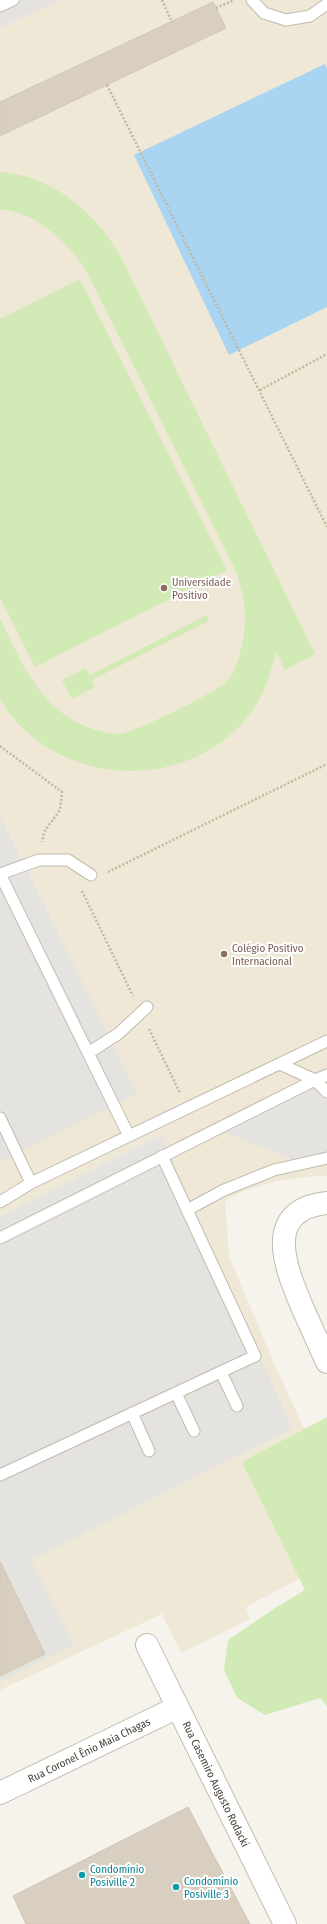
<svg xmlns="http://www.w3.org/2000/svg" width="327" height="1924" viewBox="0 0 327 1924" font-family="'Fira Sans Condensed',sans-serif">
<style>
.education{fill:#efe8d6}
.green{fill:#d2eab5}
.parking{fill:#e5e3e0}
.water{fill:#a9d4f2}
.building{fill:#d8cfc1;stroke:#d3c7b4}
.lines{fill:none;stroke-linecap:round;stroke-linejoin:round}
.lane-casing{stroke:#c2bbae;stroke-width:13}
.street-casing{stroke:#c2bbae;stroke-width:24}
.path{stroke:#c4b79f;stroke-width:2.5;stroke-dasharray:2 2;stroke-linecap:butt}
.lane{stroke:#fff;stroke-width:11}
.street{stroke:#fff;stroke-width:22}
.education-dot{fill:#8d6e63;stroke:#fff;stroke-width:1.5}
.culture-dot{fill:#0f9aa8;stroke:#fff;stroke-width:1.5}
.labels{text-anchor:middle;stroke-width:4;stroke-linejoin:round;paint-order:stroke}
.education-label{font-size:11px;fill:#785e54;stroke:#fff;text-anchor:start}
.street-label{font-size:11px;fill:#4b4439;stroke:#fff}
.culture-label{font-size:11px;fill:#0d838f;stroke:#fff;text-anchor:start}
</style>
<rect width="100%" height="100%" fill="#f6f3ec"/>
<path class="education" d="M0,0H327V1176H315L277,1181L244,1191L225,1201L229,1256L273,1361L322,1468L327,1564L246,1607L250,1619L181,1653L162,1614L0,1690Z"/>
<path class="green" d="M0,172C54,177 91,209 119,253L315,654L285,670L276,652C273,665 269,677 264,690C226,771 121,793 48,748C32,738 7,716 0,698C0,692 0,683 0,677C0,657 0,638 0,619C18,654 32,691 65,715C79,725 102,734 119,734C133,733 218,692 227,681C233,675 237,664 239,656C249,624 246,596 233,565L86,270C65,239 38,214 0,209Z
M80,279L227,570L35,667L0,598V319Z
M207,615L209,621L92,680L95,687L72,699L62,680L86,668L90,675Z
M327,1417V1706L320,1698L265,1715L237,1698L224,1670L228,1640L272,1610L305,1590L242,1462Z"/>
<path class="parking" d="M0,0H59L0,28Z
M0,815L137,1094L0,1161Z
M327,1077V1165L297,1161L221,1131Z
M161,1135L292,1428L31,1560L74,1645L0,1681V1216Z"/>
<path class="water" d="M325,64L327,69V307L229,355L134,155Z"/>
<path class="building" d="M213,2L226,28L0,136V102Z
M0,1561L45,1654L0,1676Z
M188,1807L250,1924H26L13,1896Z"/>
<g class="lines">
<defs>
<path id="lane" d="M252,0L264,13L286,20L310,16L327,4
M0,6L13,0
M0,874L129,1136
M0,874L39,860H68L91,875
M88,1053L118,1034L147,1007
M280,1064L315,1080L327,1075
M0,1118L31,1183
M0,1202L31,1183L327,1041
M187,1210L224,1190L274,1170L327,1158
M0,1238L315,1080L327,1092
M221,1372L237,1406
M176,1393L194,1431
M132,1413L149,1451
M0,1475L255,1356L162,1156"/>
<path id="street" d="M327,1203C261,1210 286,1269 303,1309C311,1327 319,1344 327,1362
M147,1645L285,1924
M0,1793L178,1707"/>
</defs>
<use href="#lane" class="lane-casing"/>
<use href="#street" class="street-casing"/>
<path class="path" d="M162,0L172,22
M216,8L234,0
M107,85L327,527
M260,390L327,354
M0,746L62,792L60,810L44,832L42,842
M108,872L327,764
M82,891L133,996
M149,1029L180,1093"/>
<use href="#lane" class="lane"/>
<use href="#street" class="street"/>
</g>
<g class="education-dot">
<circle cx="164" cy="588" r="4"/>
<circle cx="224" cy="954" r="4"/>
</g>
<g class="culture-dot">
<circle cx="82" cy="1875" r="4"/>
<circle cx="176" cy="1887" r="4"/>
</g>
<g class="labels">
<g class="education-label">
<text x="172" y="586">Universidade<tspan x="172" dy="13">Positivo</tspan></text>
<text x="232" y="952">Colégio Positivo<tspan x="232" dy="13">Internacional</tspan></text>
</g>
<g class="street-label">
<text transform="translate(89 1750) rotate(-26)" y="4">Rua Coronel Ênio Maia Chagas</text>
<text transform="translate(216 1784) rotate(64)" y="4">Rua Casemiro Augusto Rodacki</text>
</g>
<g class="culture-label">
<text x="90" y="1873">Condomínio<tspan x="90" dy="13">Posiville 2</tspan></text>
<text x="184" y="1885">Condomínio<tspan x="184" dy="13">Posiville 3</tspan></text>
</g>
</g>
</svg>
